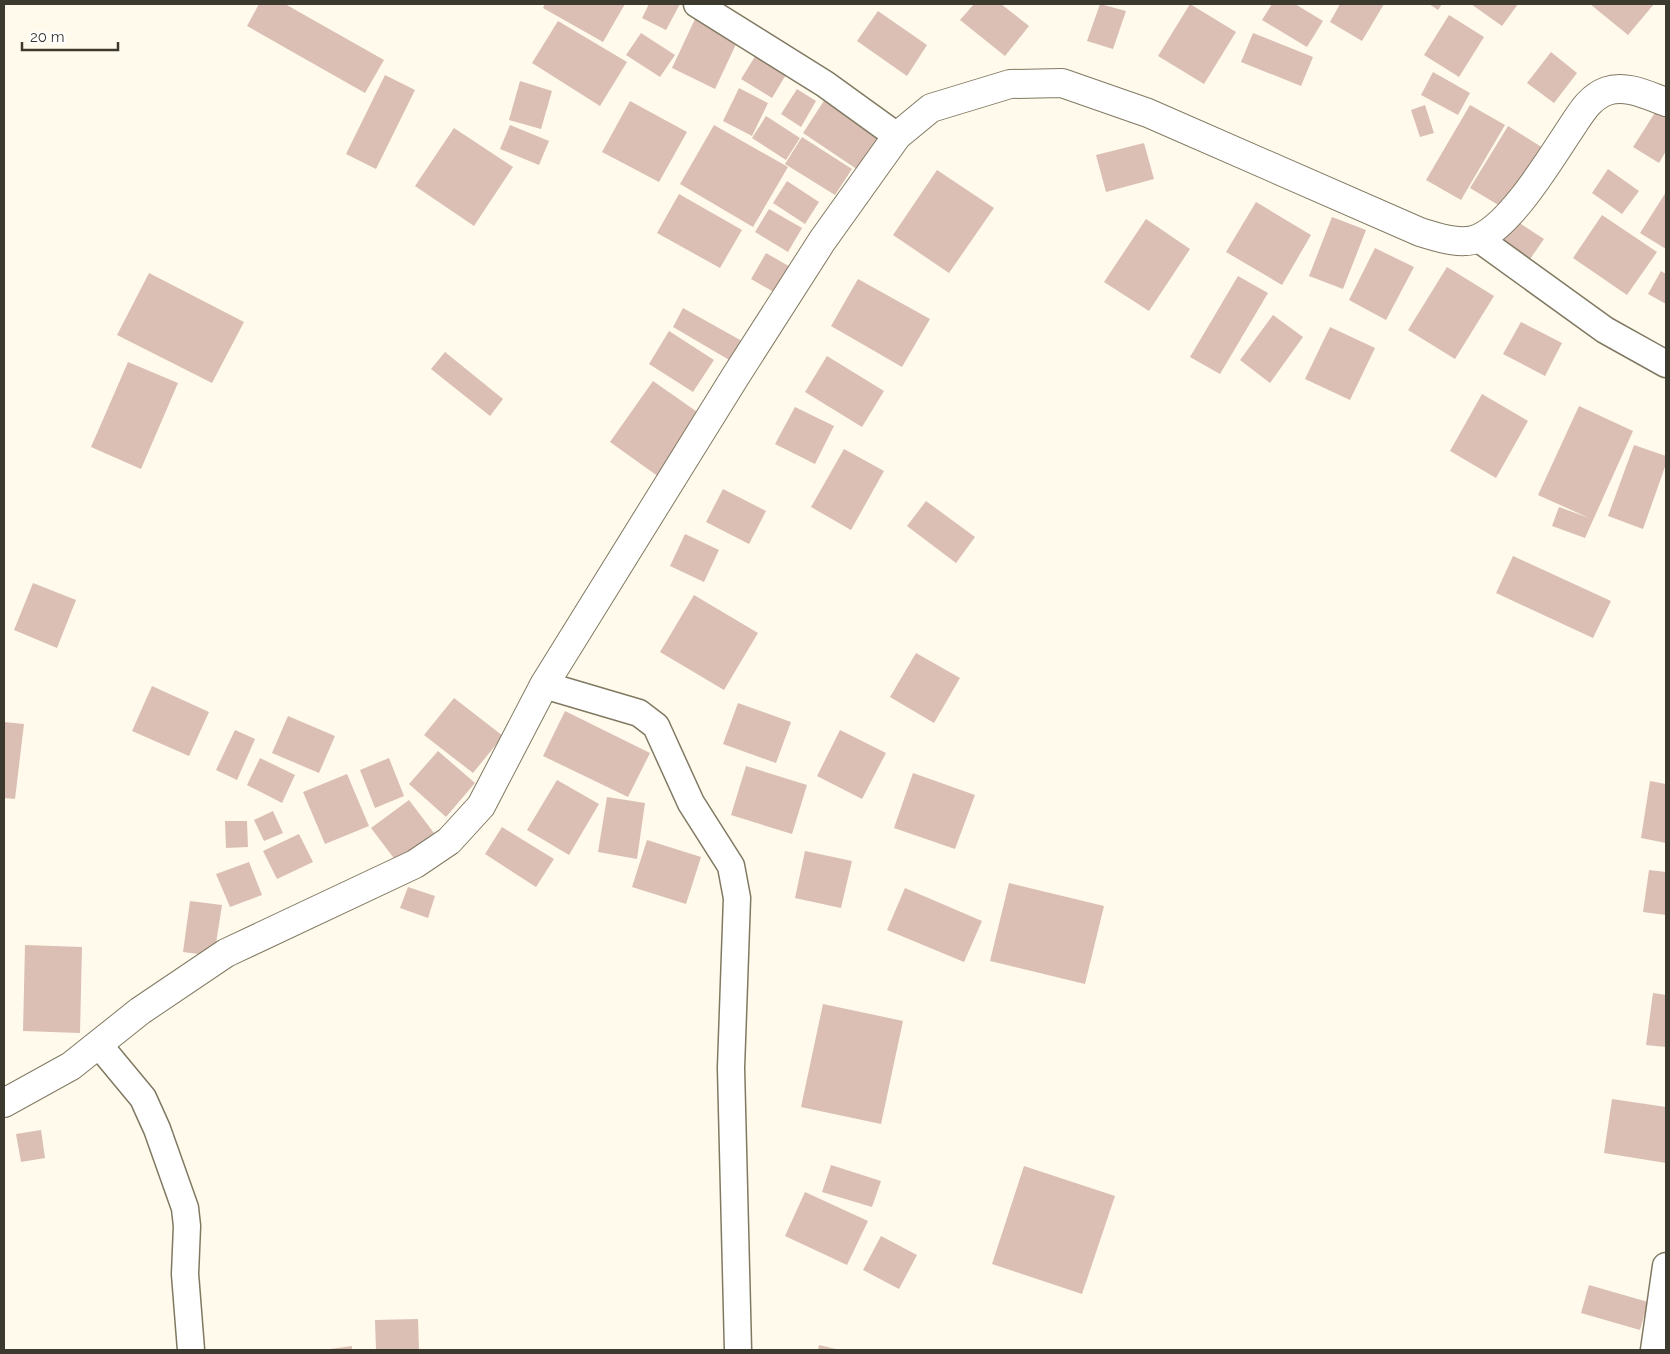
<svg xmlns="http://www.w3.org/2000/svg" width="1670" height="1354" viewBox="0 0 1670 1354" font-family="Raleway,sans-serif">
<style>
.building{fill:#dbbfb5}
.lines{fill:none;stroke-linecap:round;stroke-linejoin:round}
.street-casing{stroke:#807962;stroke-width:29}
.secondary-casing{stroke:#807962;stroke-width:30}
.street{stroke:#fff;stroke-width:26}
.secondary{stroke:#fff;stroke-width:28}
</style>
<rect width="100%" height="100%" fill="#fffaeb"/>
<path class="building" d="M259,4H285L384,60L365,93L247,26Z
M545,4H625L603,42L543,8Z
M649,4H680L666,30L642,18Z
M974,4H1001L1029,26L1005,56L960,20Z
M1100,4L1126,11L1113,49L1087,41Z
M1190,4L1236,32L1204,84L1158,56Z
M1272,4H1295L1323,21L1307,47L1262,20Z
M1340,4H1384L1362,41L1330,22Z
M1429,4H1442L1438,10Z
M1471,4H1518L1502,26Z
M1590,4H1654L1628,35Z
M878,11L927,45L907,76L857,41Z
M1449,15L1484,37L1459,77L1424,55Z
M695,19L738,40L715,89L672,68Z
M558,21L627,62L600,106L532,63Z
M641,33L675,55L660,77L626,55Z
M1253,33L1313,57L1301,86L1241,62Z
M1551,52L1577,73L1554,103L1527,83Z
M756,55L787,73L772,98L741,79Z
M1433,72L1470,93L1458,115L1421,95Z
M385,75L415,90L376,169L346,154Z
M520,81L552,91L541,129L509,120Z
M739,88L768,103L752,136L723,121Z
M797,89L816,101L801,127L781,114Z
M829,93L887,133L861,172L803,133Z
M630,101L687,132L659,182L602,152Z
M1425,105L1434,133L1420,137L1411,110Z
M1470,105L1505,125L1461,200L1426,180Z
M1658,108L1666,113V151L1659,163L1633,147Z
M766,116L800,138L786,160L752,138Z
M510,125L549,141L539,165L500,149Z
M714,125L788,167L753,227L680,184Z
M1508,126L1543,148L1505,209L1470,188Z
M454,128L513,167L474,226L415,186Z
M802,137L852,169L835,195L785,164Z
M1144,143L1154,179L1106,192L1096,155Z
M1608,169L1639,191L1622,214L1592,193Z
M937,170L994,208L949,273L893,235Z
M787,181L819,202L805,224L773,203Z
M1666,192V249L1640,233Z
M679,194L742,230L720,268L657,233Z
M1256,202L1311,235L1282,285L1226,252Z
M769,209L802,228L788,252L755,232Z
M1602,215L1657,252L1627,295L1573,258Z
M1332,217L1366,230L1343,289L1309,276Z
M1146,219L1190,249L1149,311L1104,282Z
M1515,220L1544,239L1528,262L1500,242Z
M1375,248L1414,267L1386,320L1349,300Z
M766,253L794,269L779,295L751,279Z
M1447,267L1494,296L1455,359L1408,330Z
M1661,271L1666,274V304L1648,294Z
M149,273L244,322L212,383L117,335Z
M1238,276L1268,293L1220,374L1190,357Z
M858,279L930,319L902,367L831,326Z
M683,308L742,341L731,361L673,327Z
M1273,315L1303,337L1270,383L1240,360Z
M1521,322L1562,343L1545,376L1503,354Z
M1330,327L1375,348L1350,400L1305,379Z
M669,331L714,360L693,392L649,364Z
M445,352L503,399L490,416L431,369Z
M827,356L884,391L862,427L805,392Z
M128,362L178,383L141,469L91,447Z
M653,381L703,416L659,477L610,442Z
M1482,394L1528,421L1496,478L1450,451Z
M1579,406L1633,431L1585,538L1552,526L1559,507L1589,518L1538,495Z
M795,407L834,426L815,464L775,444Z
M1634,445L1666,456V464L1643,529L1608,516Z
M844,449L884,471L851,530L811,507Z
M723,489L766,511L749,544L706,522Z
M926,501L975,537L956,563L907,526Z
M685,534L719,550L704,582L670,566Z
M1513,556L1611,601L1593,638L1496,593Z
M33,583L76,600L57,648L14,630Z
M694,595L758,633L724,690L660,652Z
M916,653L960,678L934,723L890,697Z
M152,686L209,712L189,756L132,731Z
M454,698L503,736L473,773L424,735Z
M738,703L791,722L776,763L723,744Z
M565,711L650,753L628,797L543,756Z
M288,716L335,736L319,773L272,753Z
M4,722L24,724L15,799L4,798Z
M235,730L255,739L237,780L216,770Z
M840,730L886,753L862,799L817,776Z
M438,751L475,783L446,817L409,784Z
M260,758L295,775L282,803L247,785Z
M389,758L404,796L375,808L360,770Z
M746,766L807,785L792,834L731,815Z
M913,773L975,795L955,849L894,828Z
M347,774L369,826L325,844L303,792Z
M557,780L599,804L569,855L527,830Z
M1650,781L1666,784V843L1641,838Z
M607,797L645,803L637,859L598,852Z
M409,800L434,833L396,861L371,828Z
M273,811L283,833L264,841L254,820Z
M225,821H247L248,847L226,848Z
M502,827L554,859L536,887L485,854Z
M299,834L313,862L277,879L263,851Z
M647,840L701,857L686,904L632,887Z
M805,851L852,861L841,908L795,898Z
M249,862L262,895L230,907L216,874Z
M1649,870L1666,872V915L1643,912Z
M1009,883L1104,906L1085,984L990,961Z
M408,887L435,896L428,918L400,908Z
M905,888L982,921L964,962L887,930Z
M190,901L222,905L214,956L183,952Z
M25,945L82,947L80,1033L23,1031Z
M1653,993L1666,995V1047L1646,1045Z
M823,1004L903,1021L881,1124L801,1107Z
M1612,1099L1666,1107V1163L1604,1153Z
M41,1130L45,1158L21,1162L16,1134Z
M831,1165L881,1181L872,1207L822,1192Z
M1024,1166L1115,1196L1082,1294L992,1264Z
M805,1192L868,1221L847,1265L785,1236Z
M881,1236L917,1255L899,1289L863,1270Z
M1589,1285L1648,1302L1640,1330L1581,1313Z
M418,1319L419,1350H376L375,1320Z
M819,1345L840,1350H818Z
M352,1346V1350H330V1349Z"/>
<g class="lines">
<defs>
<path id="street" d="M697,4L825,84L897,136
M1479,239L1605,330L1666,364
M544,685L639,713L656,726L691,803L731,866L737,898L731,1068L738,1350
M99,1045L143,1098L157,1129L185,1208L187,1226L185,1274L191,1350
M1654,1350L1666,1266"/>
<path id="secondary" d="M4,1103L71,1066L140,1011L226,953L415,864L449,841L481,806L544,685L735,377L822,241L897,136L931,108L1010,84L1062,83L1148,113L1420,232C1437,237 1462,246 1479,238C1512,223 1549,161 1569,131C1580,115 1588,98 1607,91C1626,84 1649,96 1666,102"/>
</defs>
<use href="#street" class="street-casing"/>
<use href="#secondary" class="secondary-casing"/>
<use href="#street" class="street"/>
<use href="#secondary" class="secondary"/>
</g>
<rect width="1670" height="1354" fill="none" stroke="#3c392f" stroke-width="10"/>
<path d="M22 42v8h96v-8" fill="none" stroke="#3c392f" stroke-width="2.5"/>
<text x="30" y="42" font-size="15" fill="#3c392f" stroke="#ffffff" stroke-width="4" paint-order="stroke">20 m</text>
</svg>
